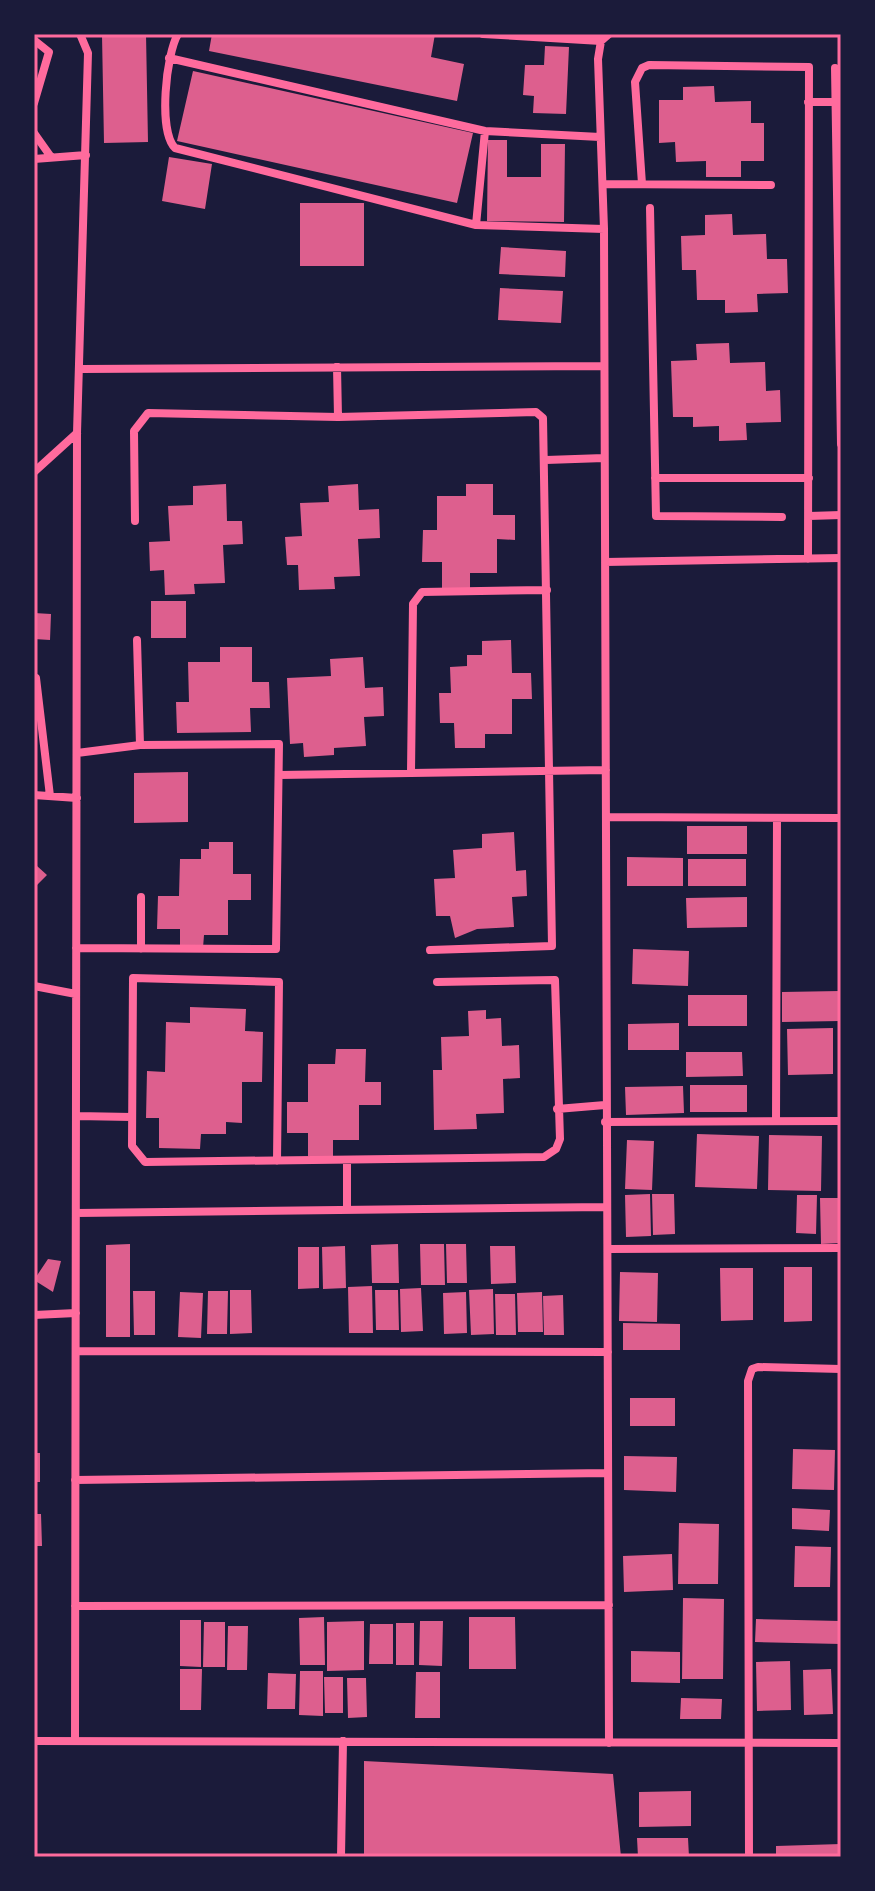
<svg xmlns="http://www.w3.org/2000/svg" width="875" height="1891" viewBox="0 0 875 1891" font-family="Literata,serif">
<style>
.building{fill:#dd5f8e}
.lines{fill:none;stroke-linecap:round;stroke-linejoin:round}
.minor{stroke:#ff6b9d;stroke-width:8}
.neatline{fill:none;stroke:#ff6b9d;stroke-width:3}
</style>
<rect width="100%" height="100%" fill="#1b1b3a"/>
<path class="building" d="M146,34L148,142L104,143L102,35Z
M212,34H435L431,57L464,64L457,101L209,51Z
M545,46L569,47L566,114L533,113L534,96L523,95L525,65H544Z
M193,71L473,133L457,203L177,141Z
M714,86L715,102L751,101V123H764V161H741V177H706V161L676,162L675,142L659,143V100H683V87Z
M488,140H507V177H541V144H565L564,222L487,221Z
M169,157L212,164L205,209L162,201Z
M300,203H364V266H300Z
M732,214L733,235L766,234L767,259H787L788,293L757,294L758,312L725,313V300H697L696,270H682L681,236L705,235V215Z
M501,247L566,251L565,277L499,274Z
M500,288L563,291L561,323L498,320Z
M729,343L730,363L765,362L766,391L780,390L781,422L746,423L747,440L719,441V426L693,427V417H673L671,361L697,360L696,344Z
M226,484L227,521H242L243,544L223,545L225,583L194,584L195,594L165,595L164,570L150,571L149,542L170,541L168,506L193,505V486Z
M358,484L359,510L379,509L380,538L358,539L360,576L334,577L335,589L299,590L298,565H287L285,537L302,536L300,503L329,502L328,486Z
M466,484H493V515H515V540L497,539V573H470V588H442V562H422L423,530H437V496H466Z
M151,601H186V638H151Z
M34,613L51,614L50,640L34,639Z
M511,640L512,673H531L532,699H512V734H485V748H455L454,723H440L439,693H451L450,667L467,666V655H482V641Z
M220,647H252V682H269L270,708H250L251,732L177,733L176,702H189L188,662H220Z
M363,657L365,688L383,687L384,716L364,717L366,746L334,748V755L304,757L303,743L290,744L287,678L331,676L330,659Z
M188,772V822L134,823V773Z
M687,826H747V854H687Z
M514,832L516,871L526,870L527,896L512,897L514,927L477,929L455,938L450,916H436L434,879L455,878L453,850L482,848V834Z
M209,842H233V874H251V900H228V935H204L203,948H180V929H157L158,896H179L180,859H201V849H209Z
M627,857L683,858V886H627Z
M688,859H746V886H688Z
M37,866L47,875L34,888V869Z
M747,897V927L687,928L686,898Z
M633,949L689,951L688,986L632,984Z
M840,991V1021L782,1022V992Z
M688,995H747V1026H688Z
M190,1007L246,1009L245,1031L263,1032L262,1082H242V1123L226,1122V1134H201L200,1149L159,1148V1118H146L147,1071L165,1072L166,1022L190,1023Z
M486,1010V1019L501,1018L502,1046L519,1045L520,1078L503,1079L504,1113L476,1114L477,1129L434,1130L433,1070H442L441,1037L469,1036L468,1011Z
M679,1023V1050H628V1024Z
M833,1028V1074L788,1075L787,1029Z
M336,1049H366L365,1082H381V1105H359V1140H333V1156H308V1133H287V1102H308V1064H335Z
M686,1052H742L743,1076L686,1077Z
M690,1085H747V1112H690Z
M683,1086L684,1113L626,1115L625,1087Z
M697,1134L759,1136L757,1189L695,1187Z
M769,1135L822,1136L821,1191L768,1190Z
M627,1140L654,1141L652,1190L625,1189Z
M650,1194L651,1236L626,1237L625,1195Z
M652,1194H674L675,1234L653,1235Z
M797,1195H817L816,1234L796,1233Z
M820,1198H841V1243L821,1244Z
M130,1244V1337H106V1245Z
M398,1244L399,1283H372L371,1245Z
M420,1244H444L445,1285H421Z
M446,1244H466L467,1283H447Z
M345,1246L346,1288L323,1289L322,1247Z
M490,1246H515L516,1283L491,1284Z
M298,1247H319V1288L298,1289Z
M48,1259L61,1261L53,1292L34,1280Z
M784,1267H812V1321L784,1322Z
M720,1268H753V1320L721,1321Z
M620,1272L658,1273L657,1322L619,1321Z
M372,1286L373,1333H349L348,1287Z
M421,1288L423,1331L401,1332L400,1289Z
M493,1289L494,1334L471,1335L469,1290Z
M230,1290H251L252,1333L230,1334Z
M375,1290H398L399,1330H376Z
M133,1291H155V1335H134Z
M208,1291H228L227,1334H207Z
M180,1292L203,1293L201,1338L178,1337Z
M466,1292L467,1333L444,1334L443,1293Z
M542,1292L543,1332H518L517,1293Z
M495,1294H515L516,1335H496Z
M563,1295L564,1335H544L543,1296Z
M623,1323L680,1324V1350H623Z
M630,1398H675V1426H630Z
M793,1449L835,1450L834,1490L792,1489Z
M34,1453H40V1482H34Z
M624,1456L677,1457L676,1492L624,1490Z
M792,1508L830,1510L829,1531L792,1529Z
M34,1514H41L42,1546H34Z
M679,1523L719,1524L718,1584H678Z
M795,1546L831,1547L830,1587H794Z
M672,1554L673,1590L624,1592L623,1556Z
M683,1598L724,1599L723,1679H682Z
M324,1617L325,1665H300L299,1618Z
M469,1617H515L516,1669H469Z
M756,1619L841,1621V1644L755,1642Z
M180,1620H201V1667L180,1666Z
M364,1621V1670L327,1671V1622Z
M420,1621H443L442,1666L419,1665Z
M204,1622H225V1667H203Z
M396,1623H414V1665H396Z
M370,1624H393V1664H369Z
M228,1626H248L247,1670H227Z
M631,1651L680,1652V1683L631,1682Z
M790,1661L791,1710L757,1711L756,1662Z
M180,1669H202L201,1710H180Z
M831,1669L833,1714L804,1715L803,1670Z
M300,1671H323V1716L299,1715Z
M416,1672H440V1718H415Z
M268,1673L296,1674L295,1709H267Z
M324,1677H343V1713H325Z
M347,1678H366L367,1717L348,1718Z
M681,1698L722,1699L721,1719H680Z
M364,1761L613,1774L621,1857H364Z
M691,1791V1826L639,1827V1792Z
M637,1838H688L689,1857H638Z
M841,1844V1857H776V1846Z"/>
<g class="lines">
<path class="minor" d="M178,34C166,54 158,131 175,148L476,225L485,131
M483,34L601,41
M34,40L49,52L34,103
M169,58L485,131L600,137
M835,68L841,444
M808,102H836
M34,133L51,157
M34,159L86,155
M603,184L771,185
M642,184L635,82L642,68L649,65L809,67L808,559
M650,208L656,516L782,517
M476,225L604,229
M337,367L338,417
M82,369L604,366
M546,460L604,458
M34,472L77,433
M655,478H809
M809,516L841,515
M135,521L134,431L148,413L338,417L536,412L543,418L552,946L430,950
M605,562L841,558
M36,678L50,796
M77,753L140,745
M411,772L413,604L422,592L547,590
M279,775L606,770
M34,795L77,798
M606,817L841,818
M76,948L276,949L279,744L140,745L137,640
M141,949V897
M34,986L76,994
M557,1109L605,1105
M76,1116L132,1117
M776,1121L777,818
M605,1122L841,1121
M277,1161L279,982L133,978L132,1146L145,1162C278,1161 411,1159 544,1157L556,1149L560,1139L555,980L437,982
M347,1210V1160
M76,1213L607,1207
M609,1249L841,1248
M34,1315L76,1313
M76,1351L608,1352
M75,1480L608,1473
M75,1606L609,1605
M34,1741L841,1743
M75,1741L77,433L88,53L80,34
M609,1743L604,229L598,59L601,41L609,34
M341,1857L343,1741
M749,1857L748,1381L752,1369L758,1367L841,1369"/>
</g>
<rect width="875" height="1891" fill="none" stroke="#1b1b3a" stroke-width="72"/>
<rect x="36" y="36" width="803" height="1819" class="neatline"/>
</svg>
